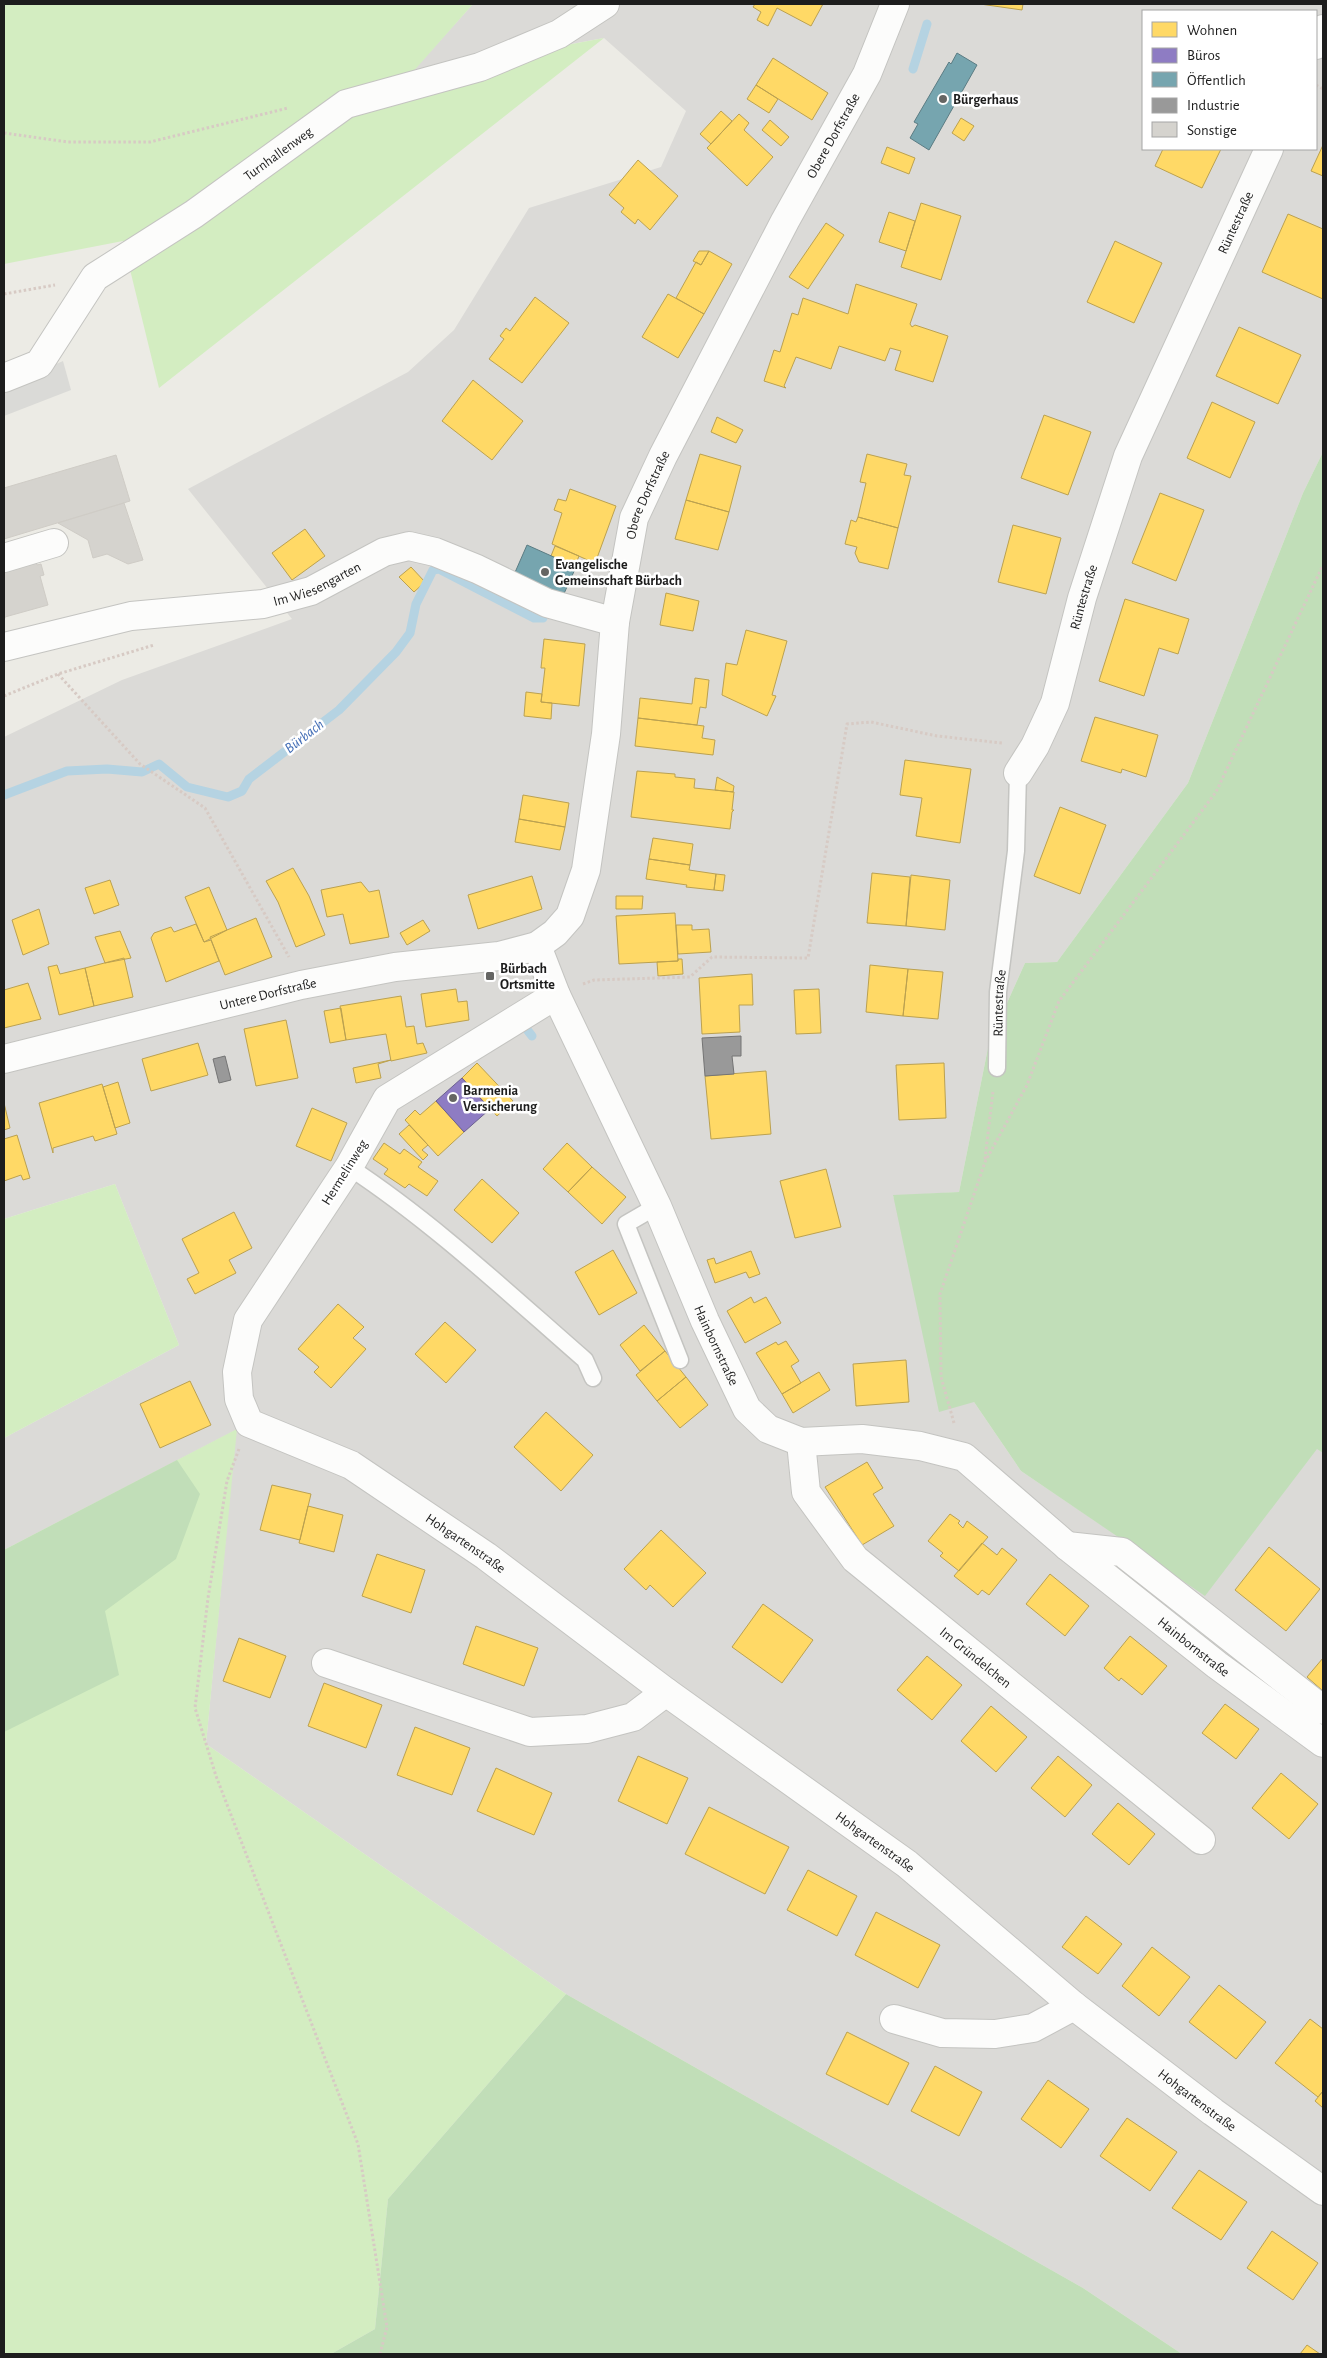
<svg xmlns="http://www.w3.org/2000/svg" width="1327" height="2358" viewBox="0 0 1327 2358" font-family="'Alegreya Sans',sans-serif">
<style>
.residential{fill:#dbdad7;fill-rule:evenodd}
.grass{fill:#d3edc1}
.forest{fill:#c1deb8}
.parking{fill:#dadad7}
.homes{fill:#ffd966;stroke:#bba150}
.offices{fill:#8e7cc3;stroke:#6c6091}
.public{fill:#76a5af;stroke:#5b7c83}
.industry{fill:#999;stroke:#747474}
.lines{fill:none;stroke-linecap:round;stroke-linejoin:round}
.stream{stroke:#b5d3e2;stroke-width:9}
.building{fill:#d5d3ce;stroke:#cfccc6}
.service-casing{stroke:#c4c4c1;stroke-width:19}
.minor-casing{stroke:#c4c4c1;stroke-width:30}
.tertiary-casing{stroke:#c4c4c1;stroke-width:30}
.path{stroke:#d7cac4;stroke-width:3;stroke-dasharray:2.5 2.5;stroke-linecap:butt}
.service{stroke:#fcfcfb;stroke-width:16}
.minor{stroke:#fcfcfb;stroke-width:28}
.tertiary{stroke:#fcfcfb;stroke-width:28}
.poi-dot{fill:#656563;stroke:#fff;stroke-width:2}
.labels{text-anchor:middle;stroke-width:5;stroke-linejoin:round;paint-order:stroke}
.poi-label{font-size:14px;font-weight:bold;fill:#1d1d1d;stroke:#fff;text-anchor:start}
.street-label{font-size:14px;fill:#1d1d1d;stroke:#fff}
.water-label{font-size:15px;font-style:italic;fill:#416cb5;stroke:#fff}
</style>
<rect width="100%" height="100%" fill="#ecebe5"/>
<path class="residential" d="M473,4H1323V452L1303,493L1188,783L1057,962L1025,963L989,1043L959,1192L893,1196L974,1402L1021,1471L1205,1595L1317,1448L1323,1453V2354H1182L1083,2288L566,1994L206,1744L236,1430L4,1550V1438L179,1345L115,1184L4,1219V737L122,680L292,619L188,489L408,372L454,330L529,208L661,167L686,111L604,38L410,74ZM1143,11H1316V149H1143Z"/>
<path class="grass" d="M4,4H473L411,74L604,38L159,388L123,241L4,264Z
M115,1184L179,1345L4,1438V1219Z
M237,1429L206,1744L566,1994L388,2199L375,2329L331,2354H4V1550Z"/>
<path class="forest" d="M1323,452V1453L1317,1449L1205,1596L1021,1471L974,1402L939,1412L893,1195L959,1192L989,1043L1025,963L1057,962L1188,783L1303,493Z
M177,1460L200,1494L176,1559L105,1611L119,1675L4,1732V1550Z
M566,1994L1083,2288L1182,2354H331L375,2329L388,2199Z"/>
<path class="parking" d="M63,361L71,390L4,416V387Z"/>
<path class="homes" d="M755,4H823L811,26L777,8L768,26L757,20L761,12L753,7Z
M980,4H1023L1022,10Z
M773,58L828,93L812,120L756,85Z
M756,85L778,99L769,113L747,99Z
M721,111L732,121L711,144L700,134Z
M739,114L749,123L744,130L773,157L747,186L707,148Z
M961,118L974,126L964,141L952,133Z
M770,120L789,137L781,146L762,130Z
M1323,145V176L1311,171Z
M887,147L915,158L909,174L881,163Z
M1163,149H1221L1202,188L1155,166Z
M638,160L678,196L650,230L638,219L635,224L621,212L624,208L609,195Z
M921,203L961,216L941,280L901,267Z
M889,212L915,221L906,251L879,242Z
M1288,214L1323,229V299L1262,272Z
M826,223L844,235L808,289L789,277Z
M1115,241L1162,263L1134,323L1087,302Z
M699,251H709L701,265L693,261Z
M709,251L732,264L704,314L676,298L696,262L701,265Z
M856,284L917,304L910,324L912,327L915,325L948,336L933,382L895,370L901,351L890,348L885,361L839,346L831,369L796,357L784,386L786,388L764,381L774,350L780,352L792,313L798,315L803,298L848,314Z
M668,294L704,314L678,358L642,337Z
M535,297L569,323L522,383L489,359L504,339L500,336L506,328L510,331Z
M1239,327L1301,355L1278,404L1216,376Z
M473,380L523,421L492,460L442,421Z
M1212,402L1255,422L1230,478L1187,458Z
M1044,415L1091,432L1068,495L1021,478Z
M717,417L743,430L736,443L711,432Z
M700,454L741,466L729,512L686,500Z
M867,454L907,464L904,475L911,476L898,528L858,517L866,483L860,482Z
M570,489L616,506L597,558L592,562L552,544L562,513L554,510L558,499L566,501Z
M1160,493L1204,510L1176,581L1132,563Z
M686,500L729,512L718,550L675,539Z
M858,517L898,528L888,569L859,562L855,553L857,547L845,544L851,520L856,522Z
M1013,525L1061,538L1046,594L998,582Z
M305,529L325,556L292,580L272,553Z
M555,546L579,556L575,566L551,556Z
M411,567L425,582L414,592L399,577Z
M666,593L699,601L693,631L660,625Z
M1125,599L1189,619L1178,654L1159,648L1144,696L1099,681Z
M746,630L787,641L772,695L776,696L767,716L722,695L726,663L737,665Z
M544,639L585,644L579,706L541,702L545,668H541Z
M695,678L709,680L706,708L700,707L697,725L638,718L640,698L692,704Z
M526,692L542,694L541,702L552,703L551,719L524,716Z
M1095,717L1158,735L1146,777L1122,769L1121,773L1081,761Z
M638,718L704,726L702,738L715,740L713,755L635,746Z
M905,760L971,769L960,843L916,836L922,798L900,795Z
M637,771L675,774V777L695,779L694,788L734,792L732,810H734L732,812L730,829L631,817Z
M717,777L734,786L733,792L715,790Z
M523,795L569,803L565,827L519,819Z
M1060,807L1106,825L1080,894L1034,876Z
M519,819L565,827L560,850L515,842Z
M653,838L693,844L690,865L649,859Z
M649,859L690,865L689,870L716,874L714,890L686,887L687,885L646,879Z
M293,868L309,896L325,935L296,947L278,902L266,881Z
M872,873L910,877L906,926L867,923Z
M716,874L725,875L723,891L714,890Z
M911,875L950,880L945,930L906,926Z
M532,876L542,909L478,929L468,895Z
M110,880L119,905L94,914L85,888Z
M361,882L369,892L379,890L389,937L350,944L343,914L327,917L321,890Z
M209,887L227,930L204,942L185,897Z
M616,896H643L642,909H616Z
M39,909L49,944L23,955L12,920Z
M675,913L678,961L619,964L616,916Z
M256,918L272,957L225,975L210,937Z
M423,920L430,931L407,945L400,933Z
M196,924L204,942L211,940L219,961L166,982L151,938L154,933L171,927L174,932Z
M676,925H692V930L709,929L711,952L678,954Z
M120,931L131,958L105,963L95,937Z
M124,958L133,997L94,1006L85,968Z
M678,959H682L683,974L658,976L657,962L678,961Z
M57,965L60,974L85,968L94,1006L59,1015L48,967Z
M870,965L908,969L903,1016L866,1012Z
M908,969L943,972L938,1019L903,1016Z
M752,974L753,1005H739L740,1032L702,1034L699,978Z
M28,983L41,1019L4,1028V990Z
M456,989L458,1002L467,1001L469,1020L426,1027L421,994Z
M819,989L821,1033L796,1034L794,990Z
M401,996L406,1027L414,1026L417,1044L423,1043L427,1053L391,1061L386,1034L346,1040L340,1006Z
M341,1008L346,1040L330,1043L324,1011Z
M286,1020L298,1078L256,1086L244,1029Z
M198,1043L208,1075L151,1091L142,1059Z
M391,1060L378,1064L381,1078L356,1083L353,1068Z
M477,1063L513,1101L497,1116L462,1078Z
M944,1063L946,1118L899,1120L896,1065Z
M766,1071L771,1134L711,1139L705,1076Z
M118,1082L130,1123L115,1128L103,1087Z
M102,1084L117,1134L95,1141L93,1136L53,1148V1153L39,1103Z
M436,1101L464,1132L438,1156L405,1120L415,1110L420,1115Z
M4,1103L10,1128L4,1130Z
M312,1108L347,1123L331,1161L296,1146Z
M409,1125L428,1145L422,1150L428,1155L423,1160L399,1134Z
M17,1135L30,1178L23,1180L21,1175L4,1181V1139Z
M384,1143L400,1154L404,1149L422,1162L418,1167L438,1181L427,1196L409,1184L405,1188L384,1174L388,1169L373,1159Z
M567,1143L592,1167L568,1192L543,1169Z
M592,1167L626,1197L602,1224L568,1192Z
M826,1169L841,1227L795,1238L780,1181Z
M482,1179L519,1213L492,1243L454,1210Z
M234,1212L252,1248L229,1260L236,1273L195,1294L187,1279L199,1273L182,1239Z
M613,1250L637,1293L599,1315L575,1272Z
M751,1251L760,1274L749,1278L746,1272L715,1283L707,1260L714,1258L716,1264Z
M751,1297L754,1303L766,1297L781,1323L745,1343L727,1311Z
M338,1304L364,1327L353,1338L366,1349L331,1388L314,1372L319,1367L298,1349Z
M445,1322L476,1350L446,1383L415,1354Z
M644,1325L665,1351L640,1371L620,1345Z
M786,1341L799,1361L791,1366L801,1383L782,1394L756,1353L776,1342L778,1345Z
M665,1351L686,1377L657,1401L636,1375Z
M906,1360L909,1402L856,1406L853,1364Z
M819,1372L830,1390L793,1413L782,1394Z
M686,1377L708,1405L680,1428L657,1401Z
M190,1381L211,1425L160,1448L140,1404Z
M546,1412L593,1455L561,1491L514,1447Z
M867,1462L883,1488L873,1494L894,1526L862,1545L825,1487Z
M272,1485L311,1494L300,1540L260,1530Z
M308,1506L343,1515L334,1552L299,1543Z
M950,1514L960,1521L958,1523L963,1528L967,1521L988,1537L959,1571L940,1556L943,1553L928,1541Z
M661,1530L706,1573L673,1607L650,1585L646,1590L624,1569Z
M982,1543L997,1555L1002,1548L1017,1560L989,1595L982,1590L978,1595L954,1576Z
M1269,1547L1320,1589L1286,1631L1235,1590Z
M377,1554L425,1570L411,1613L362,1596Z
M1050,1574L1089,1606L1065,1636L1026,1604Z
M763,1604L813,1640L782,1683L732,1647Z
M476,1626L538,1648L524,1686L463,1664Z
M1130,1636L1167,1666L1142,1695L1121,1678L1119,1681L1104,1668Z
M239,1638L286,1656L270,1698L223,1681Z
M927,1656L962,1685L932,1720L897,1690Z
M1323,1658V1691L1307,1677Z
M324,1683L382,1705L366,1748L308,1726Z
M1225,1704L1259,1729L1236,1759L1202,1733Z
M991,1706L1027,1737L996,1772L961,1741Z
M415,1727L470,1748L452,1795L397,1775Z
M638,1756L688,1778L667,1824L618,1801Z
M1058,1756L1092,1785L1065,1817L1031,1788Z
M496,1768L552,1793L534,1835L477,1811Z
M1281,1773L1318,1804L1289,1839L1252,1808Z
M1118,1803L1155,1834L1129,1865L1092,1834Z
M709,1807L789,1847L765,1894L685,1854Z
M808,1870L857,1896L837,1936L787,1910Z
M876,1912L940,1945L918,1988L855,1955Z
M1086,1916L1122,1944L1098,1974L1062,1947Z
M1152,1947L1190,1977L1159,2016L1122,1986Z
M1219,1985L1266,2022L1236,2059L1189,2022Z
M1310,2019L1323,2029V2091L1318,2097L1275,2063Z
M847,2032L909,2063L888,2105L826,2074Z
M935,2066L982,2092L959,2136L911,2111Z
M1048,2080L1089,2109L1061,2148L1021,2119Z
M1323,2091V2108L1315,2101Z
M1127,2118L1177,2152L1150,2191L1100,2156Z
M1199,2170L1247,2202L1221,2240L1172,2208Z
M1272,2231L1318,2263L1293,2300L1247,2268Z
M1307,2345L1320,2354H1300Z"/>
<path class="offices" d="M462,1078L490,1109L464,1132L436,1101Z"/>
<path class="public" d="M957,53L977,65L929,150L910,138L918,124L914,122L949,62L951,64Z
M527,545L576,567L562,598L513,577Z"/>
<path class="industry" d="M741,1036V1056H732L734,1074L705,1076L702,1038Z
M225,1056L231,1080L219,1083L213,1059Z"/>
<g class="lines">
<path class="stream" d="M913,69L927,24
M4,795L67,771L107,769L142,772L159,764L187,787L228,797L242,791L249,779L339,710L396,652L410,633L416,604L433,570L439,569L534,618H543
M525,1027L532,1036"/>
</g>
<path class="building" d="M116,455L130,501L4,539V488Z
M124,503L143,560L128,564L107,554L93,558L88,540L58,523Z
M36,561L37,565L41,564L44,575L40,576L48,605L5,617L4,621V569Z"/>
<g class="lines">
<defs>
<g id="service">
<path id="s1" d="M997,1068L998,992L1016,851L1018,773"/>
<path d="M349,1167C434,1223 508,1293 585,1360L593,1378"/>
<path d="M657,1206L626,1224L680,1360"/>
</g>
<g id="minor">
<path d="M1316,45L1323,29"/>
<path id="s2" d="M4,378L39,364L95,277L194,214L346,104L480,67L559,34L605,4"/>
<path d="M4,558L54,543"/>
<path id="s3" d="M4,647L131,616L263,604L311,591L384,552L409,546L435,552L477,569L547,603L615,622"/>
<path id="s4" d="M1018,773L1035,746L1055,703L1082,598L1128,456L1269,149"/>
<path id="s5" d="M537,946L556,995L657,1206L705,1321L747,1409L768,1429L801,1442L862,1439L920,1446L964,1457L1067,1546L1217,1665L1323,1743"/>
<path id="s6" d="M556,995L387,1099L349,1167L248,1320L237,1372L239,1399L249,1423L351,1465L486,1556L666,1692L907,1864L1074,2006L1213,2112L1323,2191"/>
<path id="s7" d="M801,1442L806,1492L855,1559L1201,1840"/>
<path d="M1067,1546L1122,1552L1323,1710"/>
<path d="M326,1663L530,1732L587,1729L633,1717L666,1692"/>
<path d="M894,2019L942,2033L995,2034L1033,2028L1074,2006"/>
</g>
<g id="tertiary">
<path id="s8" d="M4,1059L301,985L395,967L499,956L537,946L555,933L570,916L586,870L606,734L615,622L634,518L663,456L785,221L867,74L895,4"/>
</g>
</defs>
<use href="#service" class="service-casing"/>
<use href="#minor" class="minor-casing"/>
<use href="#tertiary" class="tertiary-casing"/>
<path class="path" d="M1316,85L1323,89
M4,133L68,142H150L288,108
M4,294L55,285
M58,674L140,764L205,808L289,957
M4,696L58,674L154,645
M583,984L594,980L690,977L712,957L808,958L847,724L871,722L937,736L1002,743
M985,1159L993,1091
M954,1423L941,1377L940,1294L985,1162L1027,1085L1059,1001L1216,792L1323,565
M239,1449L227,1481L208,1598L195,1708L216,1776L358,2144L387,2327L380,2354"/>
<use href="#service" class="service"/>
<use href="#minor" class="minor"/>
<use href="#tertiary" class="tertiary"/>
</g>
<g class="poi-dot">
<circle cx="943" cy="99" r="5"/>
<circle cx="545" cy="572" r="5"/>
<rect x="485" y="971" width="10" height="10" rx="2.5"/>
<circle cx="453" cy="1098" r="5"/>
</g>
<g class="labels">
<g class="poi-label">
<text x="953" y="104">Bürgerhaus</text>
<text x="555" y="569">Evangelische<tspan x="555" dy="16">Gemeinschaft Bürbach</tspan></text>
<text x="500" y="973">Bürbach<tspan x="500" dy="16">Ortsmitte</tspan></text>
<text x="463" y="1095">Barmenia<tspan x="463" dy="16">Versicherung</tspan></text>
</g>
<g class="street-label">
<text dy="5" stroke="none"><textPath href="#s8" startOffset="1426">Obere Dorfstraße</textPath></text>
<text dy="5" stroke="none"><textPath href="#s2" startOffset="362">Turnhallenweg</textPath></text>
<text dy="5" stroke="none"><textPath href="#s4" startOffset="594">Rüntestraße</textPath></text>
<text dy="5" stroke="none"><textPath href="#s8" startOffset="1021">Obere Dorfstraße</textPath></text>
<text dy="5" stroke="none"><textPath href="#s3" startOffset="321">Im Wiesengarten</textPath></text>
<text dy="5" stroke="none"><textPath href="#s4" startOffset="189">Rüntestraße</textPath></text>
<text dy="5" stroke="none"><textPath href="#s8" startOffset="272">Untere Dorfstraße</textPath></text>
<text dy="5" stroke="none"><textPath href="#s1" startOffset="65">Rüntestraße</textPath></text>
<text transform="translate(344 1172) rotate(-58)" y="5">Hermelinweg</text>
<text dy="5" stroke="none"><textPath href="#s5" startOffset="438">Hainbornstraße</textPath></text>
<text dy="5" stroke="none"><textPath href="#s6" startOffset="815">Hohgartenstraße</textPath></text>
<text dy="5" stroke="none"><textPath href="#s5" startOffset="1036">Hainbornstraße</textPath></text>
<text dy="5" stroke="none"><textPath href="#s7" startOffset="289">Im Gründelchen</textPath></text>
<text dy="5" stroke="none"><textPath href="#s6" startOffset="1322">Hohgartenstraße</textPath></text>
<text dy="5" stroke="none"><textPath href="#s6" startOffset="1735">Hohgartenstraße</textPath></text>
</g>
<g class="water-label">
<text transform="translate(304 736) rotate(-38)" y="5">Bürbach</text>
</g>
</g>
<rect width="1327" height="2358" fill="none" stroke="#1d1d1d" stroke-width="10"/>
<rect x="1142" y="10" width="175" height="140" fill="#ffffff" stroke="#a5a5a5"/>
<rect x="1152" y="22" width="25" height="15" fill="#ffd966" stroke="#a5a5a5"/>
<text x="1187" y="35" font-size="15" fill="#1d1d1d">Wohnen</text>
<rect x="1152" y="48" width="25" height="15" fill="#8e7cc3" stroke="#a5a5a5"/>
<text x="1187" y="60" font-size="15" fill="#1d1d1d">Büros</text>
<rect x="1152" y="72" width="25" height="15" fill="#76a5af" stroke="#a5a5a5"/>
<text x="1187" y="85" font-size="15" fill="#1d1d1d">Öffentlich</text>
<rect x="1152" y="98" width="25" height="15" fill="#999999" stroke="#a5a5a5"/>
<text x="1187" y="110" font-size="15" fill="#1d1d1d">Industrie</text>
<rect x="1152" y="122" width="25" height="15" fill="#d5d3ce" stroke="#a5a5a5"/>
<text x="1187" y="135" font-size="15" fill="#1d1d1d">Sonstige</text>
</svg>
